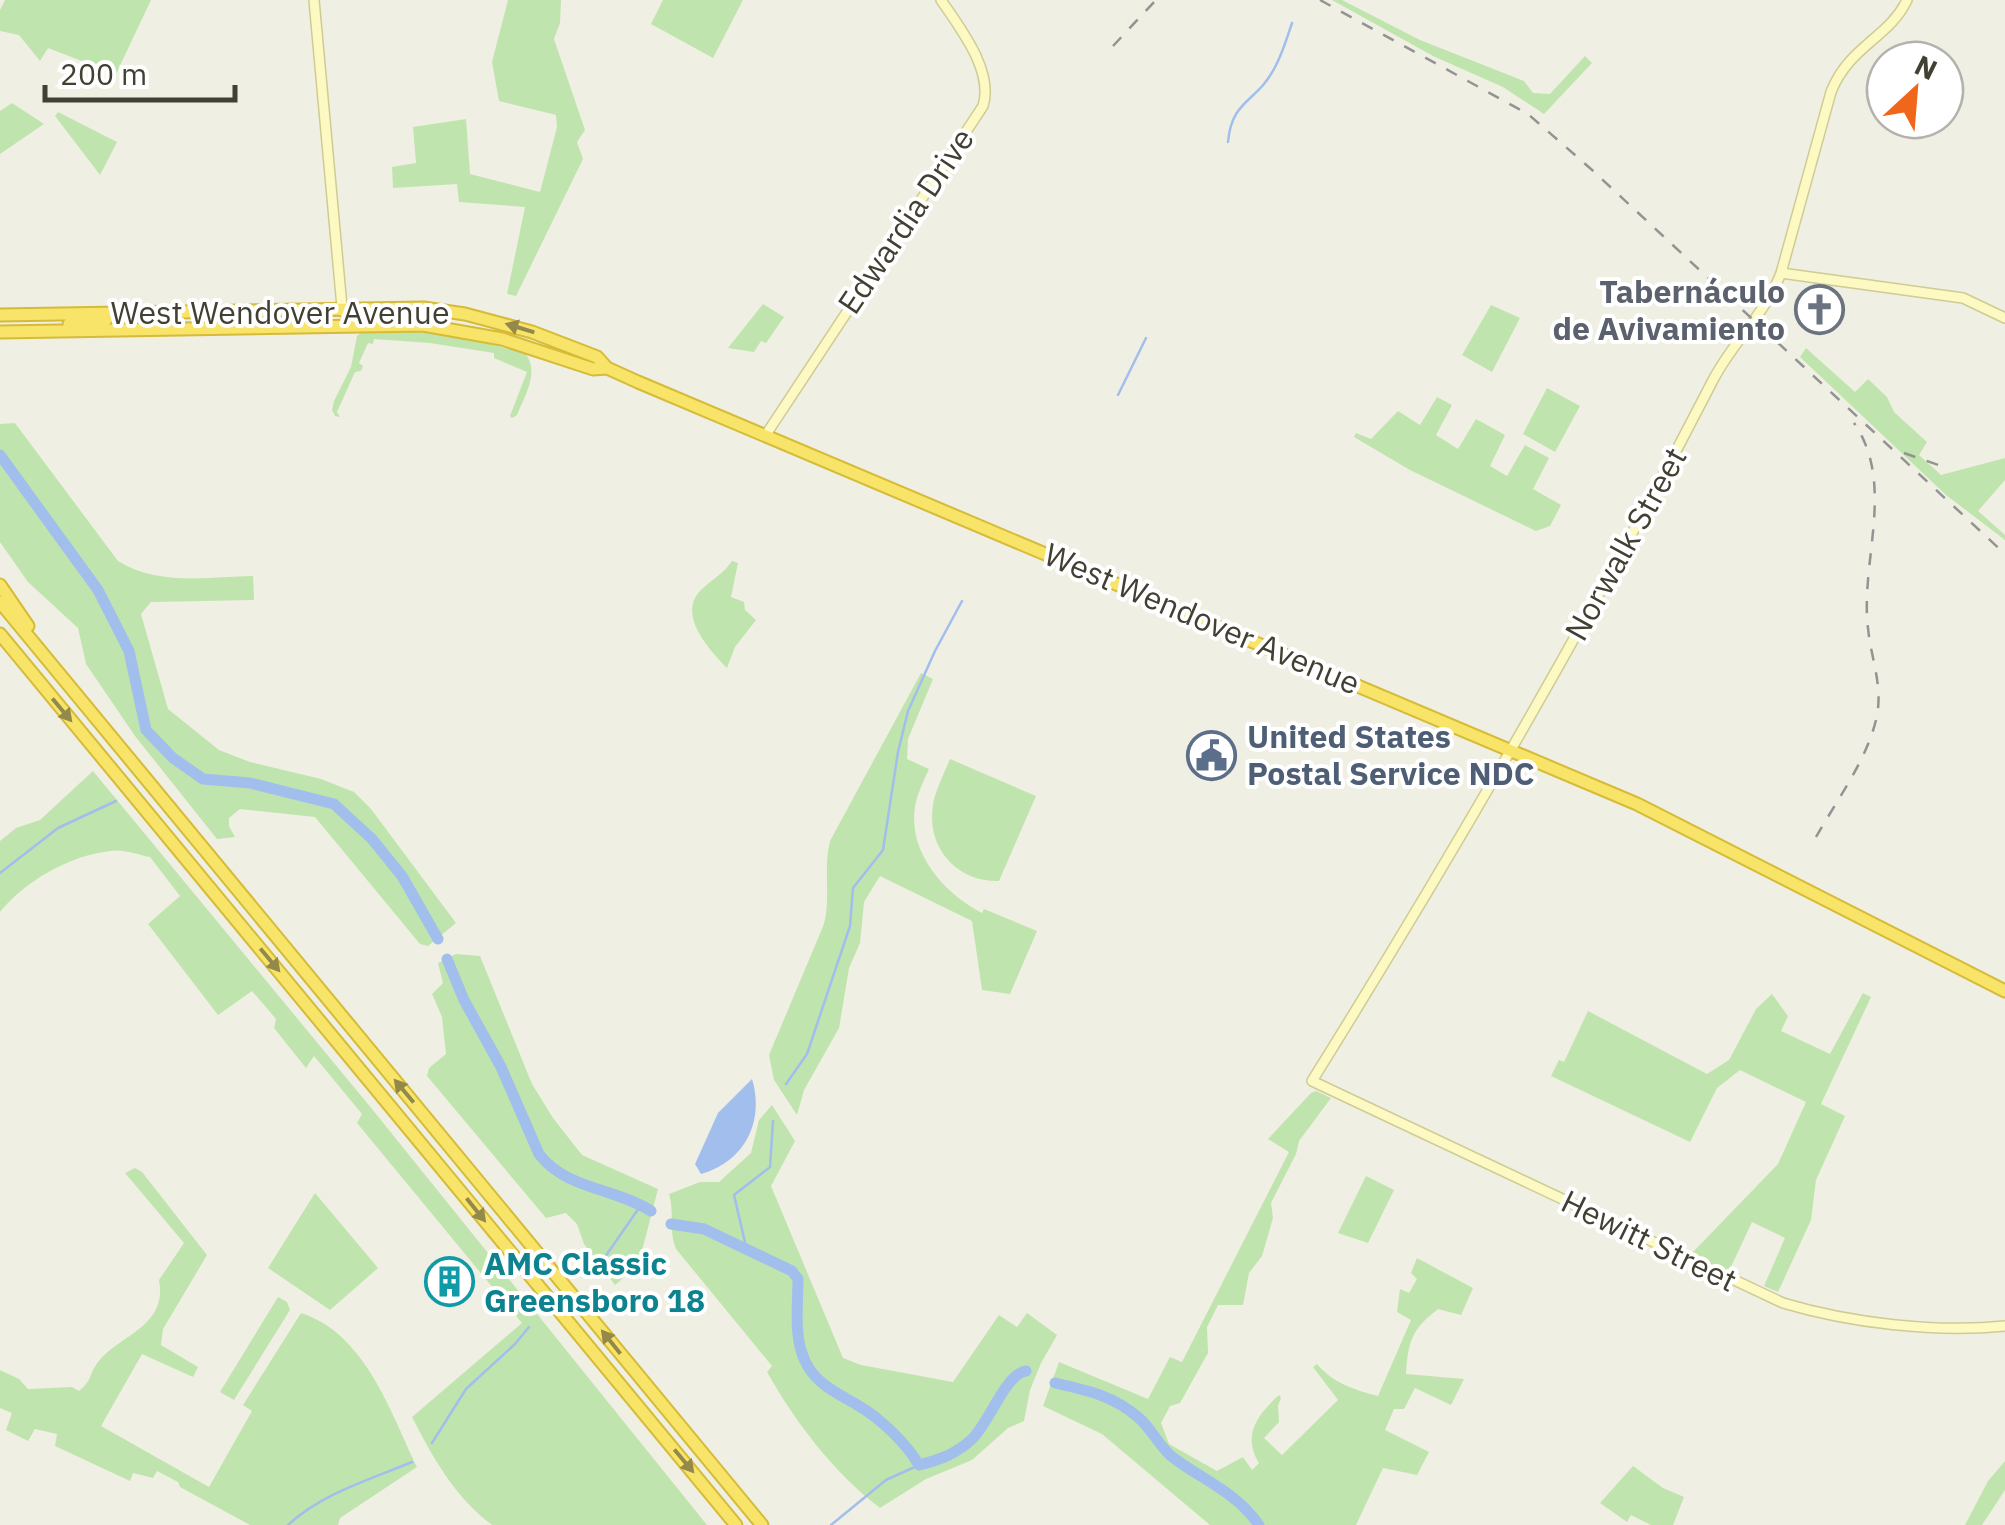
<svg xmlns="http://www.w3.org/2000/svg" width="2005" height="1525" viewBox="0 0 2005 1525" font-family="'IBM Plex Sans',sans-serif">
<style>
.green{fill:#c0e4ad}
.water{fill:#a1beec}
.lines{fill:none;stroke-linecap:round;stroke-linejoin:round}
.stream{stroke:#a1beec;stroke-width:2.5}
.river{stroke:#a1beec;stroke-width:11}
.secondary-casing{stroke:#cfcb94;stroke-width:12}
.highway-casing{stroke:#d5bb38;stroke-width:15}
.secondary{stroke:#fcf9c2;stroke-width:9}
.highway{stroke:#f7e468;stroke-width:11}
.rail{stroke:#939393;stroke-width:2.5;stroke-dasharray:12 12;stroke-linecap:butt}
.oneway{fill:#93894b}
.labels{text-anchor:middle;stroke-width:8;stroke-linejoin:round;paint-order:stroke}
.street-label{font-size:32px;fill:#423f33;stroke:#fff}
.worship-label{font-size:32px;font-weight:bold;fill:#5b616d;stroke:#fff;text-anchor:end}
.service-label{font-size:32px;font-weight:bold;fill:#4e5e75;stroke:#fff;text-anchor:start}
.culture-label{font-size:32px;font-weight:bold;fill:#0d838f;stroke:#fff;text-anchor:start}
</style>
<rect width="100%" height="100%" fill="#f0efe3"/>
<path class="green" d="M5,0H151L116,74L48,48L40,61L19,35L0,31V10Z
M508,0H561L560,23L554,39L585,130L577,142L583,159L516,296L507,294L525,207L459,202L457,184L393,188L392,167L416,163L413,127L466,119L470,174L540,192L557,127L556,115L499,101L492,62Z
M663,0H743L713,58L651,24Z
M1332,0H1342L1420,40L1524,81L1533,93L1550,94L1585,56L1592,63L1544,114L1503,87L1433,56Z
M12,103L44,124L0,154V111Z
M58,112L117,142L100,175L55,116Z
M763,304L784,317L766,343L761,341L754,352L728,348Z
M1491,305L1520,318L1492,372L1462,355Z
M365,329L449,334L525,353C540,372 525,395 517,415L512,418L510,416L527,372L494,358V353L430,343L374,339L373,344L368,343L359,363L363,366L361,371L355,372L337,412L340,417L335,416L332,410L334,401L351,367L357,336Z
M1806,348L1855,392L1868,379L1887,397L1894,412L1927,442L1919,455L1941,475L2005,458V480L1978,511L2005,535V540L1946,495L1800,357Z
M1547,388L1580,406L1555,452L1523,434Z
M1437,397L1452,405L1436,435L1458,449L1476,419L1505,435L1490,466L1507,476L1525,445L1549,458L1533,489L1561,505L1550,526L1536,531L1410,470L1354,437L1356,433L1371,439L1398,411L1420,425Z
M15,423L118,561C158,586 207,577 253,576L254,600L151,602L141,614L168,709L219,750L250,762L321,779L354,792L371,809L456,923L428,946L420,944L315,817L240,809L229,818V826L235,837L217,839L135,736L86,664L78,628L28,582L0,542V424Z
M732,561L738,563L731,597L744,602L745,610L756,620L735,647L727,668C710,650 675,614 702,589C713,579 724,573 732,561Z
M921,673L933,679L908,739L907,759L929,769C925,778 920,788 917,798C903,847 942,893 982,913L984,909L1037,931L1010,994L982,990L972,921L880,876L864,902L860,943L849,968L839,1028L804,1090L797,1115L774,1080L769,1055L824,924C831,896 823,869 830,841Z
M950,759L1036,796L999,881C953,882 922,842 935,796C939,783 945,771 950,759Z
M93,771L372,1109L707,1525H492C454,1496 433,1458 412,1417L522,1323L357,1123L362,1114L314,1056L306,1068L274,1028L276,1019L252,991L218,1015L148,924L180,896L150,857C138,855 123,849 111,851C70,855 25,881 0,912V841L16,828L40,820Z
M456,954L480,956L532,1084L553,1118L582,1155L658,1189L638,1266L615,1285L584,1244L577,1224L566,1213L546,1218L427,1076L429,1068L446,1054L442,1017L432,994L443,983L438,963Z
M1863,993L1871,997L1821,1104L1845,1116L1816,1180L1811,1220L1778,1292L1764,1286L1785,1238L1752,1222L1729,1271L1692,1253L1778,1164L1806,1102L1740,1070L1717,1088L1690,1142L1551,1076L1559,1060L1564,1062L1588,1011L1707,1074L1729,1060L1756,1009L1772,994L1788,1016L1781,1031L1830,1054Z
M1316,1091L1331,1098L1299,1141L1296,1154L1271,1203L1273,1218L1262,1256L1249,1273L1243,1305H1218L1207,1327L1208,1353L1180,1403L1170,1406L1161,1423L1169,1444L1217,1471L1243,1457L1252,1470L1259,1463C1242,1435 1257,1415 1279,1395L1281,1398L1278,1406L1279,1422L1264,1438L1282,1455L1338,1400L1313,1367L1317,1364C1333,1383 1355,1390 1378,1396L1411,1320L1397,1312L1400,1289L1409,1293L1417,1279L1411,1273L1417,1258L1473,1288L1461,1315L1438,1309C1412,1329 1408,1341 1406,1374L1464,1379L1451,1405L1415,1388L1404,1409H1394L1385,1430L1429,1452L1417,1475L1383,1468L1356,1525H1210L1102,1434L1043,1406L1059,1362L1148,1399L1170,1357L1182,1362L1289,1152L1268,1139L1311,1093Z
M772,1105L795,1141L771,1186L843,1358L861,1365L953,1382L999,1315L1017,1327L1027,1313L1057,1335L1041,1363L1030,1390L1024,1421L1008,1428L972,1460L926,1479L880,1508C833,1472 796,1423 767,1372L772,1366L676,1249C668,1229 675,1214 669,1194L700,1182H719L751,1153L759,1120Z
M135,1168L142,1172L207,1255L163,1329L161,1345L198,1367L193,1377L142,1354L101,1426L209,1487L252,1411L243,1405L301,1313C365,1333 391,1413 417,1467L340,1518L338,1525H250L180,1487L178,1482L157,1471L153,1478L133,1473L130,1481L55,1446L57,1434L35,1429L28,1441L6,1430L12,1413L0,1408V1370L19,1379L28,1389L72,1387L79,1391C93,1379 88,1377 96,1365C116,1335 168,1329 159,1280L184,1243L125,1173Z
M1366,1176L1394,1190L1368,1243L1338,1233Z
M315,1193L378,1268L330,1310L268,1268Z
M278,1297L287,1302L290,1310L234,1400L220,1392Z
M2005,1461V1490L1982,1525H1965L1988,1481Z
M1633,1466L1663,1488L1684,1497L1673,1525H1651L1631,1515L1627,1522L1600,1503Z"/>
<path class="water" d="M752,1079C765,1122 744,1162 701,1174L695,1164L718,1113Z"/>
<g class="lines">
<path class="stream" d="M1228,142C1232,99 1256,103 1274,69C1282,55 1287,38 1292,23
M1118,395L1146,338
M0,873L58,828L116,801
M786,1084L807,1054L850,926L853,888L883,850L898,752L908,711L935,651L962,601
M747,1251L734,1195L770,1167L773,1121
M605,1257L641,1205
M432,1443L466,1389L515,1344L529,1327
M288,1525C323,1493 369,1480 412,1462
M831,1525L886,1480L919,1465"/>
<path class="river" d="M0,455L98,590L129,651L146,730L173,758L203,779L250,783L334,804L372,839L402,876L438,939
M447,959L464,1000L501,1067L539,1154C565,1189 615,1188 651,1211
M671,1224L704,1229L792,1271L798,1279C798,1306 793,1338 806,1363C817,1385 839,1394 859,1406C881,1419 906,1443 919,1465C939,1460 956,1454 971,1440C989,1424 1005,1374 1026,1371
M1055,1383C1087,1390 1114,1396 1139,1418C1153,1430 1160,1449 1175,1459C1205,1481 1237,1493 1259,1525"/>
<defs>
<path id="secondary" d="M314,0L342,307L350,324
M1907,0C1889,38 1849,46 1831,92L1781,273C1765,315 1732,342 1712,382C1589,621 1454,853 1312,1081L1783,1303C1850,1323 1935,1333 2005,1326
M1781,273L1963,298L2005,318
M765,436L983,106C994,71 960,28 941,0"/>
<path id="highway" d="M0,315L424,308L465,314L532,332L597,357L607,368L638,382L1637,804L2005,991
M69,324L106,320L110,313
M0,332L423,325L502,339L593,369L607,368
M0,585L28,626
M0,602L762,1525
M0,634L736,1525"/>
</defs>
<use href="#secondary" class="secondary-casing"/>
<use href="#highway" class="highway-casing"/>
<use href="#secondary" class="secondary"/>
<use href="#highway" class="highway"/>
<path class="rail" d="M1320,0L1528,114L1591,169L2005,554
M1113,46L1156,0
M1904,453L1947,468
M1816,837C1837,800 1866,761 1876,720C1884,687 1871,660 1868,628C1860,561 1896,484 1854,423"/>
</g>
<defs><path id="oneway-solid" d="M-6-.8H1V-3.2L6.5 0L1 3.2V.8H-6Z" transform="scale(2.5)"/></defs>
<g class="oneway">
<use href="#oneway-solid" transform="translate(520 328) rotate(-163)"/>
<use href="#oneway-solid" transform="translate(62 710) rotate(50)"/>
<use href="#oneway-solid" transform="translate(270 960) rotate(50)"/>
<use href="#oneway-solid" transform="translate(404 1091) rotate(-130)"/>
<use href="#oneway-solid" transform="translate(476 1210) rotate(51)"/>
<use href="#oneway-solid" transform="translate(611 1342) rotate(-129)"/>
<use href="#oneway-solid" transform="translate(684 1461) rotate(50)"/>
</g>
<defs>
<symbol id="church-ring" viewBox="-11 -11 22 22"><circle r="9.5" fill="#fff" stroke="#6b7280" stroke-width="1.5"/><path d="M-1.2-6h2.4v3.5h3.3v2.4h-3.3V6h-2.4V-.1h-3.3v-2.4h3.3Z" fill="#6b7280"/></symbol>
<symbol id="civic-ring" viewBox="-11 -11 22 22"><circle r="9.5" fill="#fff" stroke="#5c6f8a" stroke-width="1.5"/><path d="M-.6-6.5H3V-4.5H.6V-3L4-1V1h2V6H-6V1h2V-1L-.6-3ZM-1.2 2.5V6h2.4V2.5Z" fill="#5c6f8a"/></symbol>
<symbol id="building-ring" viewBox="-11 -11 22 22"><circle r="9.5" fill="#fff" stroke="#0f9aa8" stroke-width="1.5"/><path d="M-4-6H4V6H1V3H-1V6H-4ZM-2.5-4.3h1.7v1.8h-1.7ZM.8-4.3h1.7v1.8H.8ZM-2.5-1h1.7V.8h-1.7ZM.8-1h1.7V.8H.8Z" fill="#0f9aa8"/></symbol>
</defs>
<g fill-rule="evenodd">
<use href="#church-ring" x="1792" y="282" width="55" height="55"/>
<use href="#civic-ring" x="1184" y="728" width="55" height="55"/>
<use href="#building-ring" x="422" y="1254" width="55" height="55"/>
</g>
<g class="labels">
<g class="street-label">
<text transform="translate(906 221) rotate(-56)" y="11">Edwardia Drive</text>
<text x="280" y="324">West Wendover Avenue</text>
<text transform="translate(1626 544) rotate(-61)" y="11">Norwalk Street</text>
<text transform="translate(1202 619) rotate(23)" y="11">West Wendover Avenue</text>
<text transform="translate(1649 1241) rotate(26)" y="11">Hewitt Street</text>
</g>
<g class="worship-label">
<text x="1785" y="303">Tabernáculo<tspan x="1785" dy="37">de Avivamiento</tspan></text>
</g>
<g class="service-label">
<text x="1247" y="748">United States<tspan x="1247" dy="37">Postal Service NDC</tspan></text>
</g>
<g class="culture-label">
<text x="484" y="1275">AMC Classic<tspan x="484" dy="37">Greensboro 18</tspan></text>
</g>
</g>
<g transform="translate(1915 90) rotate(26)"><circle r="48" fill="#ffffff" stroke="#b3b2ad" stroke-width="2.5"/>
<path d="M0-8L18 38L0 25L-18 38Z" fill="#f0661b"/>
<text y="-15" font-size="28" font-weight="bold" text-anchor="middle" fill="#423f33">N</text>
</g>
<path d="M45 85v15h190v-15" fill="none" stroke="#423f33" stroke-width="5"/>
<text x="60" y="85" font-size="30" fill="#423f33" stroke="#ffffff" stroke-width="8" paint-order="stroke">200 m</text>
</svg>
